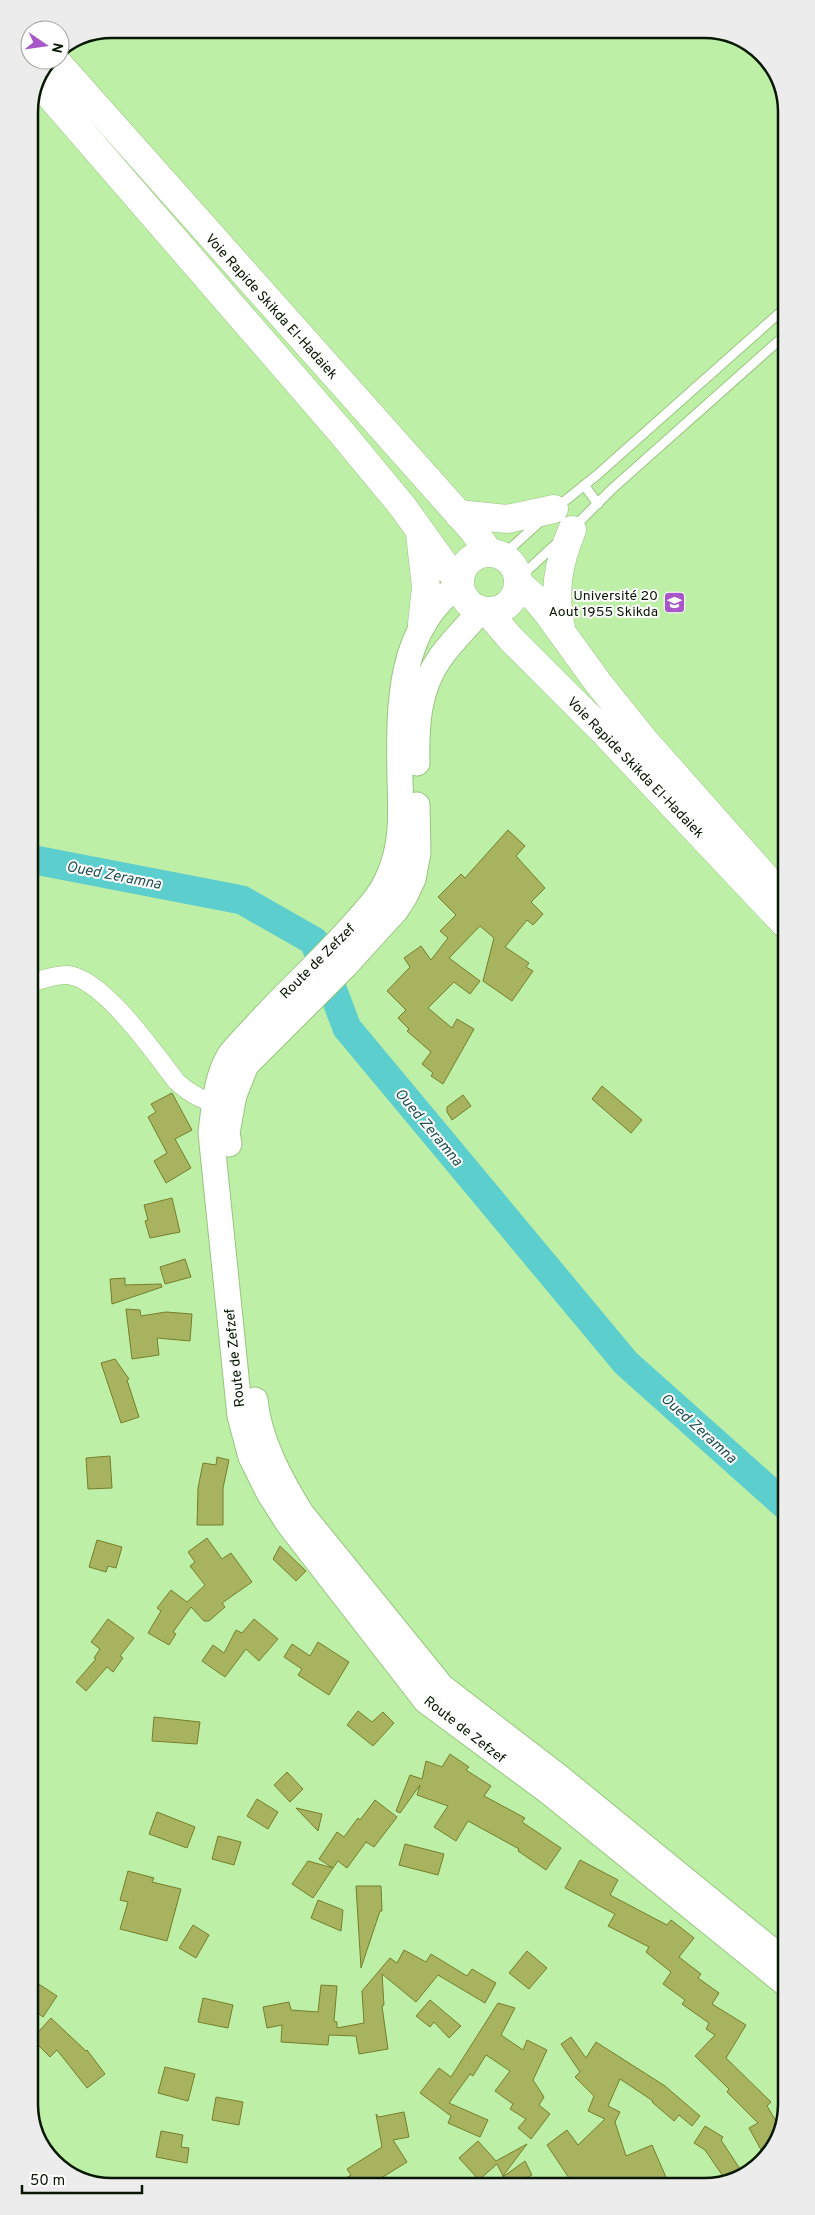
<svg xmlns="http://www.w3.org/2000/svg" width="815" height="2215" viewBox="0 0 815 2215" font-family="Overpass,sans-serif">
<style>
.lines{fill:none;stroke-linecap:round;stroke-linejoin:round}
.river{stroke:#5dcece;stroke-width:29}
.building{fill:#a8b360;stroke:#757f2a}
.service-casing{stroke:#97c67f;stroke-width:11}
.minor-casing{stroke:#97c67f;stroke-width:19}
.secondary-casing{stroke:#97c67f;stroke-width:27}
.trunk-casing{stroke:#97c67f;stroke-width:29}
.service{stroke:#fff;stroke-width:9}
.minor{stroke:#fff;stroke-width:18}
.secondary{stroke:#fff;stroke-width:25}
.trunk{stroke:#fff;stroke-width:28}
.labels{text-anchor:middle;stroke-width:4;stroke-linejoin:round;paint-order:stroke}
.street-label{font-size:14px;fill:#071700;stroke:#fff}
.poi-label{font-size:14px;fill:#071700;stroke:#fff;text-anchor:end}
.water-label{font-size:15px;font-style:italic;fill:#225353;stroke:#fff}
.rim{fill:none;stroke:#071700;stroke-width:2.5}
</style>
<rect width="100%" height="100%" fill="#beefa6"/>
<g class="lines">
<path class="river" d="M30,859L242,900L314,941L347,1028L626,1363L785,1505"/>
</g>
<path class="building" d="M508,830L525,846L516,856L545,888L531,902L543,914L533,925L527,920L505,947L529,963L526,967L533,971L512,1001L483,981L494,938L480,926L449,958L480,981L470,994L454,982L428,1008L452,1028L457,1019L474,1029L443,1084L431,1076L433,1073L422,1064L431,1052L407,1031L409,1029L398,1018L406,1010L387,991L410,967L404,958L421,946L431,960L448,938L440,931L456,915L438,897L461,874L465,878Z
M602,1086L642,1120L631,1133L592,1099Z
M172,1093L192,1130L175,1139L191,1168L166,1183L154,1161L167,1153L148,1117L156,1112L151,1104Z
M463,1095L471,1106L452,1120L447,1112V1107Z
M172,1198L180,1232L150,1238L145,1221L148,1220L144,1205Z
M185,1259L191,1277L165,1284L160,1267Z
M125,1278V1285L161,1284L162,1287L112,1304L110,1279Z
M126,1309L140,1310L141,1316L166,1312L192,1314L190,1341L157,1338L159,1355L132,1359Z
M115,1359L129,1379L127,1380L139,1417L121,1423L101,1363Z
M110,1456L112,1488L88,1489L86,1458Z
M217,1457L229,1460L223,1488V1525H197L198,1488L203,1463L216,1465Z
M207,1538L222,1559L231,1553L252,1582L222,1603L225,1607L209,1621H204L191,1607L173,1632L176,1634L169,1645L148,1633L161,1611L157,1608L171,1590L187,1602L205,1585L190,1566L195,1562L188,1552Z
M97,1540L122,1547L116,1568L108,1566L106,1572L89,1567Z
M280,1546L306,1571L296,1581L273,1559Z
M108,1619L134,1638L120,1656L123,1658L113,1672L107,1667L86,1691L76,1682L96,1659L94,1658L100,1649L91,1642Z
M254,1619L278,1639L259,1661L246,1649L225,1677L202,1661L213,1645L224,1653L236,1630L242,1633Z
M318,1642L349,1662L329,1695L298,1675L302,1669L284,1657L292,1644L310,1656Z
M358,1711L372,1722L383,1712L394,1723L373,1746L347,1725Z
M154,1717L200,1722L197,1744L152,1741Z
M450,1754L469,1767L466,1770L491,1786L484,1796L525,1818L522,1822L561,1848L546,1870L518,1851L519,1849L468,1821L456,1841L434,1827L448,1806L417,1795L420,1785L400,1813L396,1811L410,1775L422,1779L426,1761L442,1767Z
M287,1772L303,1789L290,1802L274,1785Z
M257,1799L278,1812L268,1829L247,1816Z
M375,1800L397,1817L374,1847L366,1842L347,1868L338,1861L333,1868L319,1859L337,1832L344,1837L358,1818L360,1820Z
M296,1808L322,1814L318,1831Z
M157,1812L195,1827L187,1848L149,1834Z
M218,1836L241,1842L234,1865L212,1859Z
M405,1844L444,1854L438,1875L399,1865Z
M580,1860L618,1880L610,1895L667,1925L671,1920L694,1938L679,1957L701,1974L698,1978L719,1993L712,2004L746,2025L726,2058L771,2102L767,2106L779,2126L769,2154L765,2157L749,2128L758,2123L727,2092L729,2089L695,2056L715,2035L706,2029L709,2023L682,2004L685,2000L663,1984L671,1972L646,1952L649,1947L608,1926L615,1914L565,1888Z
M308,1861L333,1868L313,1898L292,1884Z
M128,1871L154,1878L152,1882L181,1889L167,1941L120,1929L128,1902L120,1900Z
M356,1886H381L382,1911H380L361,1968Z
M318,1900L343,1910L341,1931L311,1918Z
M193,1925L209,1935L196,1958L179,1948Z
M404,1950L426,1962L431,1954L467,1976L472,1969L496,1983L485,2003L438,1975L416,2002L382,1974L384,2005L382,2006L388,2049L359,2054L356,2036L329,2035L328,2045L281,2042L282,2025L267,2028L263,2007L289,2002L291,2010L318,2012L321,1985L337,1986L334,2021L337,2022V2028L364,2023L362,1991L390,1958L397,1963Z
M527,1951L547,1968L529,1989L509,1973Z
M31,1979L57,1996L43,2017L31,2008Z
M203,1998L233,2005L228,2028L198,2022Z
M430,2000L461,2026L449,2038L434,2022L430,2027L416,2016Z
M498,2003L515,2008L501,2035L523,2050L527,2040L547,2050L533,2080L544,2097L539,2105L550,2114L531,2139L518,2128L526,2119L510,2109L513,2104L495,2091L510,2071L486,2055L473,2076L470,2074L449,2103L488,2120L480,2137L448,2123L451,2116L420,2093L439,2068L451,2077Z
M51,2018L86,2051L87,2050L105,2074L87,2088L57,2050L50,2057L32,2039Z
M571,2037L586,2058L596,2042L665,2086L700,2116L692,2126L679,2115L674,2121L652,2102L653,2101L620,2079L608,2106L620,2112L615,2122L626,2156L652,2145L669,2184H573L547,2145L567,2130L578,2145L605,2119L588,2111L594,2096L575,2077L580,2072L561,2044Z
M165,2067L195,2074L188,2101L158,2093Z
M216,2097L243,2102L239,2125L212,2120Z
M404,2112L409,2137L393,2140L407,2162L370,2185H334L351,2175L347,2169L382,2147L376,2114L379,2117Z
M705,2126L723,2137L721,2140L742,2172L727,2182L705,2150L694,2143Z
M161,2131L183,2135L181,2147L189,2148L187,2163L156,2157Z
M478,2141L496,2161L527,2144L503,2176L497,2164L479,2180L459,2158Z
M525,2161L532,2175L514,2184H493Z"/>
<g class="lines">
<defs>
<path id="service" d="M584,485L598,504
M556,508L597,475L784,309
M573,528L612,489L784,336
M503,555L543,519
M518,579L558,542"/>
<path id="minor" d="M30,983C41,980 56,974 68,975C104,979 155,1054 177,1082C191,1095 205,1102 224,1106"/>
<path id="secondary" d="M460,584C396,629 399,710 400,780C401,815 403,847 387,880C380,896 368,908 356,922C324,959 287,991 254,1028C246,1037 236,1046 229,1056C216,1078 214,1108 211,1133L240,1416L251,1457L269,1493L288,1523L426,1701L549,1792L786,1984
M417,763C416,726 418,689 440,658C452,641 468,626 481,610
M229,1144L227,1133L234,1095L246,1065L345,966L396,910L405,896L413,879L418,853L417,805
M255,1400C259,1440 280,1479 301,1513L442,1687L559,1777L786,1962"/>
<path id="trunk" d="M55,60L472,529L489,552
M39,83L341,432L403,507L446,567L460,580
M458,514L507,519L554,509
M420,534L426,587L422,624
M460 582a29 29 0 1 1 58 0a29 29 0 1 1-58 0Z
M518,583L536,599L549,615L599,684L644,740L775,888
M487,611L511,639L601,729L785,924
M561,628C553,592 558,564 572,530"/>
</defs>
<use href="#service" class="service-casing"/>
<use href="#minor" class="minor-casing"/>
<use href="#secondary" class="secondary-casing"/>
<use href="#trunk" class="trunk-casing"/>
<use href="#service" class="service"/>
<use href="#minor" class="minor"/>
<use href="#secondary" class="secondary"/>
<use href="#trunk" class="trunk"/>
</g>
<defs>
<symbol id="university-square" viewBox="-11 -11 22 22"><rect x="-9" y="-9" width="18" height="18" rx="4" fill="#a757c7" stroke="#fff"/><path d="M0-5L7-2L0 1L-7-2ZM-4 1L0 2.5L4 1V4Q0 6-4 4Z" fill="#fff"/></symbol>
</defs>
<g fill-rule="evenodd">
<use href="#university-square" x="662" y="590" width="25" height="25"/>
</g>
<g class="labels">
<g class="street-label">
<text transform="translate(272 306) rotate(48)" y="5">Voie Rapide Skikda El-Hadaiek</text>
<text transform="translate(636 767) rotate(46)" y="5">Voie Rapide Skikda El-Hadaiek</text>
<text transform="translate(317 961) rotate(-45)" y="5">Route de Zefzef</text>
<text transform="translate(234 1358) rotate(-96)" y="5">Route de Zefzef</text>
<text transform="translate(465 1729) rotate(38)" y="5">Route de Zefzef</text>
</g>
<g class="poi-label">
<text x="658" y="600">Université 20<tspan x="658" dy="16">Aout 1955 Skikda</tspan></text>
</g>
<g class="water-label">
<text transform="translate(114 875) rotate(11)" y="5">Oued Zeramna</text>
<text transform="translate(429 1127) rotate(50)" y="5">Oued Zeramna</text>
<text transform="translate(699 1428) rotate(42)" y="5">Oued Zeramna</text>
</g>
</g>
<path d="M0 0H815V2215H0ZM112 38H704A74 74 0 0 1 778 112V2104A74 74 0 0 1 704 2178H112A74 74 0 0 1 38 2104V112A74 74 0 0 1 112 38Z" fill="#ebeceb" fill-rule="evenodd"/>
<path class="rim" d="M112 38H704A74 74 0 0 1 778 112V2104A74 74 0 0 1 704 2178H112A74 74 0 0 1 38 2104V112A74 74 0 0 1 112 38Z"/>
<g transform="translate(45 45) rotate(103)"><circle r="24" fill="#ffffff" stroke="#9ca299"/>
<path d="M0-4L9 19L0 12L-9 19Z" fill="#a757c7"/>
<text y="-8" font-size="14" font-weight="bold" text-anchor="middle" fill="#071700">N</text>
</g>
<path d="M22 2185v8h120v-8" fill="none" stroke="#071700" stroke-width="2.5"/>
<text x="30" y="2185" font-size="15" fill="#071700" stroke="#ffffff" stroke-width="4" paint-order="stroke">50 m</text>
</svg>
